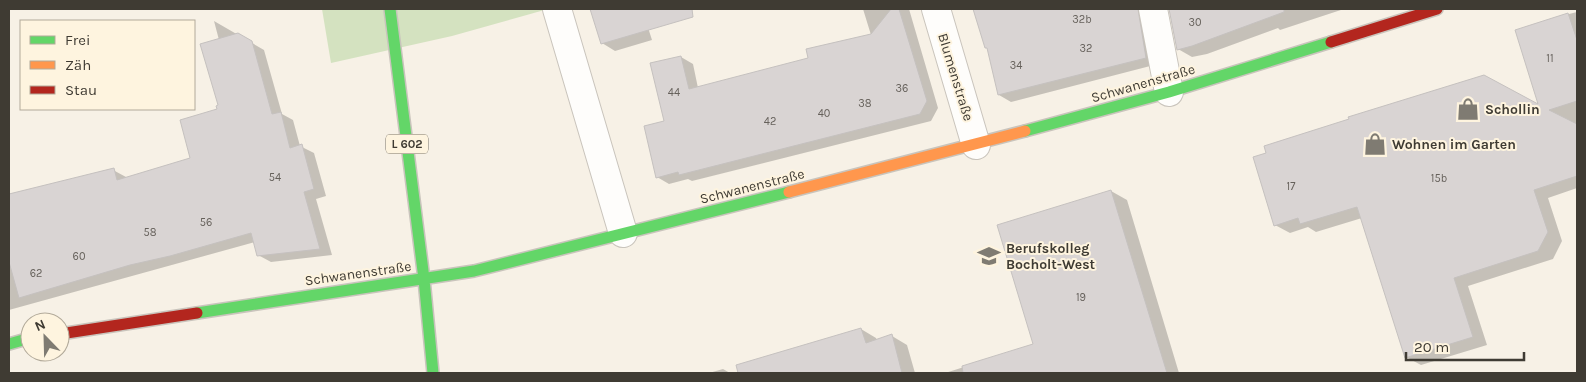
<svg xmlns="http://www.w3.org/2000/svg" width="1586" height="382" viewBox="0 0 1586 382" font-family="Karla,sans-serif">
<style>
.green{fill:#d4e2c0}
.shadow{fill:#0003}
.building{fill:#d9d4d3;stroke:#c5c1bf}
.lines{fill:none;stroke-linecap:round;stroke-linejoin:round}
.street-casing{stroke:#c9c4bc;stroke-width:30}
.fast-casing{stroke:#c9c4bc;stroke-width:14}
.slow-casing{stroke:#c9c4bc;stroke-width:14}
.jam-casing{stroke:#c9c4bc;stroke-width:14}
.street{stroke:#fefdfb;stroke-width:28}
.fast{stroke:#63d668;stroke-width:11}
.slow{stroke:#ff974d;stroke-width:11}
.jam{stroke:#b3261e;stroke-width:11}
.labels{text-anchor:middle;stroke-width:4;stroke-linejoin:round;paint-order:stroke}
.number-label{font-size:11px;fill:#66615b}
.shield{fill:#fef4df;stroke:#787267;stroke-width:1}
.shield-label{font-size:12px;font-weight:bold;fill:#3f3b33}
.street-label{font-size:14px;fill:#3f3b33;stroke:#fef4df}
.poi-label{font-size:14px;font-weight:bold;fill:#3f3b33;stroke:#fef4df;text-anchor:start}
</style>
<rect width="100%" height="100%" fill="#f7f1e6"/>
<path class="green" d="M322,9H548L452,36L331,63Z"/>
<path class="shadow" d="M592,9H642L652,40L615,51L602,43Z
M863,9H909L938,108L931,121L692,181L688,179L669,184L657,177L666,122L681,57L693,64L698,88L809,59L871,35Z
M975,9H1135L1137,17L1150,24L1158,64L1011,102L999,95L988,49L986,47Z
M1170,9H1344L1280,30L1278,28L1207,54L1192,57L1178,49Z
M1577,12V188L1548,198L1562,241L1553,259L1468,286L1487,345L1421,365L1406,357L1362,218L1316,232L1308,227L1290,233L1275,225L1541,106L1561,16Z
M214,21L264,50L282,114L293,120L300,146L314,153L326,196L316,199L332,255L271,262L258,255L255,242L9,310V195L113,170L126,177L127,179L192,159L219,106V40Z
M1111,191L1127,200L1179,373H945L1034,345Z
M861,329L876,338L877,341L892,336L907,345L915,373H800L792,350Z
M723,369L730,373H709Z"/>
<path class="building" d="M590,9H692L693,17L601,44Z
M891,9H899L927,101L920,114L679,175L678,172L656,178L644,126L664,121L650,63L681,56L689,89L808,58L806,49L871,34Z
M973,9H1138L1146,58L998,95L987,48H985Z
M1169,9H1284V12L1192,46L1177,50Z
M1568,13L1577,40V101L1549,110L1577,124V176L1534,190L1548,232L1538,251L1454,278L1473,337L1405,358L1357,207L1300,224L1298,218L1274,226L1253,157L1266,153L1264,146L1349,119L1348,117L1484,75L1538,104L1515,30Z
M238,33L252,41L272,114L281,112L290,148L302,144L314,189L304,192L320,249L257,256L251,233L170,256L130,265L19,298L9,262V194L114,168L117,180L190,158L180,120L217,109L216,106L218,105L200,44Z
M1111,190L1167,373H963L962,366L1033,344L997,225Z
M861,328L866,343L892,334L902,373H738L736,365Z"/>
<g class="lines">
<defs>
<path id="street" d="M557,9L623,233
M936,9L976,145
M1153,9L1169,92"/>
<path id="fast" d="M390,9L424,279L433,373
M1025,131L1169,92L1331,42
M197,313L474,271L789,192
M9,344L30,338"/>
<path id="slow" d="M789,192L1025,131"/>
<path id="jam" d="M1331,42L1437,9
M60,334L197,313"/>
</defs>
<use href="#street" class="street-casing"/>
<use href="#fast" class="fast-casing"/>
<use href="#slow" class="slow-casing"/>
<use href="#jam" class="jam-casing"/>
<use href="#street" class="street"/>
<use href="#fast" class="fast"/>
<use href="#slow" class="slow"/>
<use href="#jam" class="jam"/>
</g>
<defs>
<symbol id="shop-bare" viewBox="-9 -9 18 18"><path d="M-5-2.5h2.3a2.7 3.5 0 0 1 5.4 0H5L5.5 6h-11ZM-1.5-2.5h3a1.5 2.3 0 0 0-3 0Z" fill="#7f7b72" stroke="#fef4df" stroke-width="2.5" paint-order="stroke"/></symbol>
<symbol id="school-bare" viewBox="-9 -9 18 18"><path d="M0-5L7-2L0 1L-7-2ZM-4 1L0 2.5L4 1V4Q0 6-4 4Z" fill="#7f7b72" stroke="#fef4df" stroke-width="2.5" paint-order="stroke"/></symbol>
</defs>
<g fill-rule="evenodd">
<use href="#shop-bare" x="1452" y="93" width="32" height="32"/>
<use href="#shop-bare" x="1359" y="128" width="32" height="32"/>
<use href="#school-bare" x="973" y="240" width="32" height="32"/>
</g>
<g class="labels">
<g class="number-label">
<text x="1082" y="23">32b</text>
<text x="1195" y="26">30</text>
<text x="1086" y="52">32</text>
<text x="1550" y="62">11</text>
<text x="1016" y="69">34</text>
<text x="902" y="92">36</text>
<text x="674" y="96">44</text>
<text x="865" y="107">38</text>
<text x="824" y="117">40</text>
<text x="770" y="125">42</text>
<text x="275" y="181">54</text>
<text x="1439" y="182">15b</text>
<text x="1291" y="190">17</text>
<text x="206" y="226">56</text>
<text x="150" y="236">58</text>
<text x="79" y="260">60</text>
<text x="36" y="277">62</text>
<text x="1081" y="301">19</text>
</g>
<rect class="shield" x="386" y="134.5" width="42" height="19" rx="4"/>
<g class="shield-label">
<text x="407" y="148">L 602</text>
</g>
<g class="street-label">
<text transform="translate(956 77) rotate(73)" y="5">Blumenstraße</text>
<text transform="translate(1143 83) rotate(-16)" y="5">Schwanenstraße</text>
<text transform="translate(752 186) rotate(-14)" y="5">Schwanenstraße</text>
<text transform="translate(358 273) rotate(-8)" y="5">Schwanenstraße</text>
</g>
<g class="poi-label">
<text x="1485" y="114">Schollin</text>
<text x="1392" y="149">Wohnen im Garten</text>
<text x="1006" y="253">Berufskolleg<tspan x="1006" dy="16">Bocholt-West</tspan></text>
</g>
</g>
<rect width="1586" height="382" fill="none" stroke="#3f3b33" stroke-width="20"/>
<rect x="20" y="20" width="175" height="90" fill="#fef4df" stroke="#b2aa9a"/>
<rect x="30" y="36" width="25" height="8" fill="#63d668" stroke="#b2aa9a"/>
<text x="65" y="45" font-size="15" fill="#3f3b33">Frei</text>
<rect x="30" y="61" width="25" height="8" fill="#ff974d" stroke="#b2aa9a"/>
<text x="65" y="70" font-size="15" fill="#3f3b33">Zäh</text>
<rect x="30" y="86" width="25" height="8" fill="#b3261e" stroke="#b2aa9a"/>
<text x="65" y="95" font-size="15" fill="#3f3b33">Stau</text>
<g transform="translate(45 337) rotate(337)"><circle r="24" fill="#fef4df" stroke="#b2aa9a"/>
<path d="M0-4L9 19L0 12L-9 19Z" fill="#7f7b72"/>
<text y="-8" font-size="14" font-weight="bold" text-anchor="middle" fill="#3f3b33">N</text>
</g>
<path d="M1406 352v8h118v-8" fill="none" stroke="#3f3b33" stroke-width="2.5"/>
<text x="1414" y="352" font-size="15" fill="#3f3b33" stroke="#fef4df" stroke-width="4" paint-order="stroke">20 m</text>
</svg>
